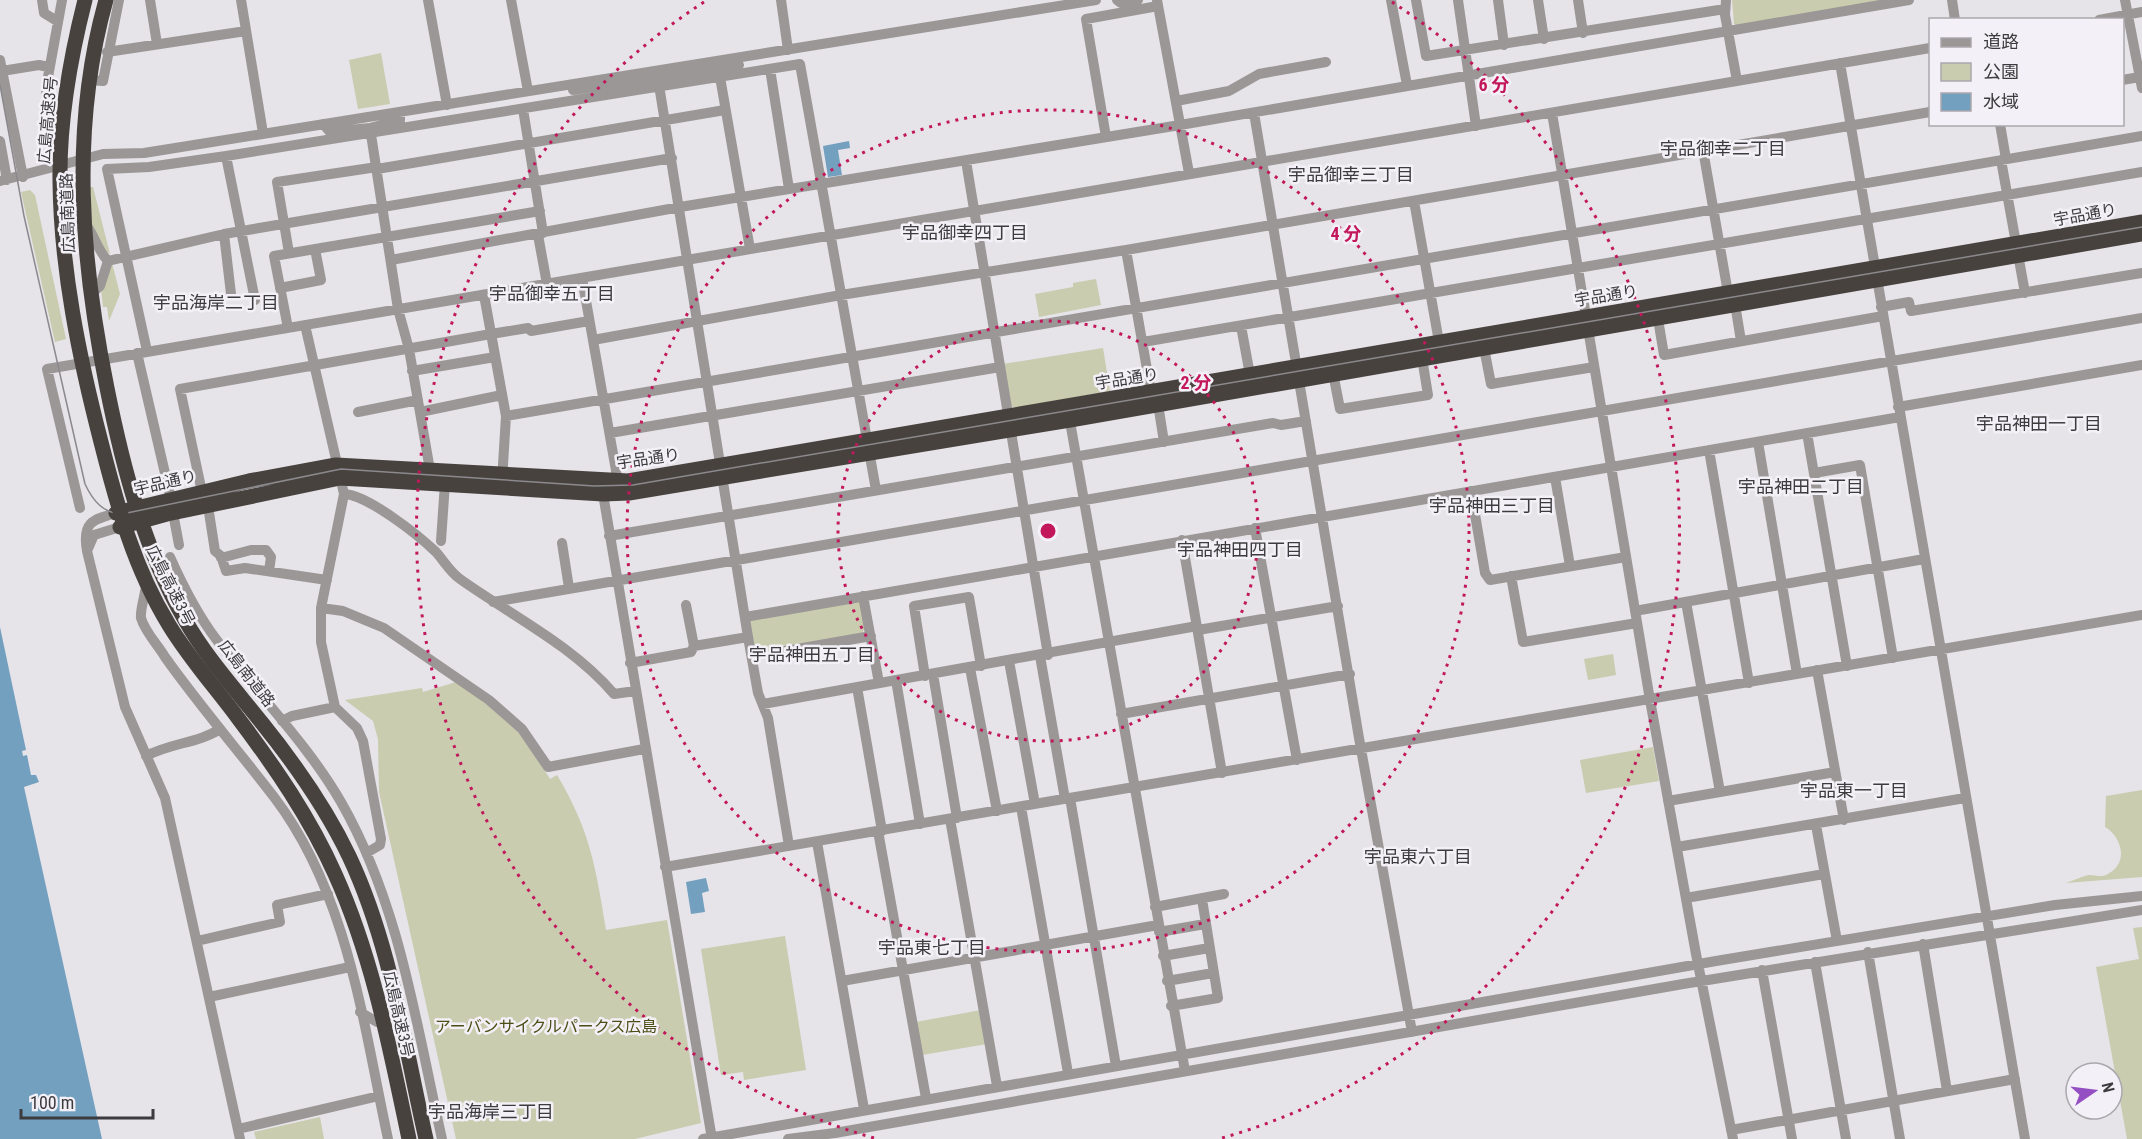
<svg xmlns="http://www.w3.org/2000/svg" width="2142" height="1139" viewBox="0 0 2142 1139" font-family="'Roboto Condensed','Noto Sans JP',sans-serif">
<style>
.green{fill:#c9ccae}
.water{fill:#74a0c0}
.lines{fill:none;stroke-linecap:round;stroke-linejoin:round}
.minor{stroke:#9a9796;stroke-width:10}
.highway{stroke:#48423f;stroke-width:15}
.tram{stroke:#8b898d;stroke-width:1.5}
.highway-bridge{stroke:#48423f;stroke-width:15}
.ring{fill:none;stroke:#c2185b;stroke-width:3;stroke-dasharray:3 6}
.labels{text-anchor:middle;stroke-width:5;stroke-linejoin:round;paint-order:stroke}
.street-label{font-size:16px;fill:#3c3b3e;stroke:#f3f0f7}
.park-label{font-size:16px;fill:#4d4e15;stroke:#f3f0f7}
.neighbourhood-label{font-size:18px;fill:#3c3b3e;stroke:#f3f0f7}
.centre{fill:#c2185b;stroke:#f3f0f7;stroke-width:3}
.ring-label{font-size:18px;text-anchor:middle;font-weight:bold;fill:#c2185b;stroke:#f3f0f7;stroke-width:5;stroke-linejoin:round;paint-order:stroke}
</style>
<rect width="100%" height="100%" fill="#e6e3e9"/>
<path class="green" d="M1732,0H1892L1738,26L1734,24Z
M381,53L390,104L358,109L349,60Z
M88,187H93L110,254L104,251L89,218Z
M30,190L35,195L66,339L55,342L21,192Z
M112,263L120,294L109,321L107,307H103L101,289Z
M1096,279L1101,305L1039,317L1035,294L1073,287V283Z
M1103,348L1110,391L1015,408L1011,406L1003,364Z
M857,600L861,603L865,628L861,635L755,654L749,623L753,618Z
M1613,654L1616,675L1588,680L1584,659Z
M456,682L497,711L524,738L550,779L557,775C590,830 596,868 606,930L667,920L701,1123L635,1139H456L379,792L378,739L373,721L345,700L422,688L423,692Z
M1653,747L1659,781L1586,793L1580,760Z
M2142,790V877L2066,883C2073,881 2082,876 2089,875C2096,875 2101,878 2108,874C2129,863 2122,837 2105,827L2106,796Z
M2142,927V1139H2127L2096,967L2139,959L2133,928Z
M785,936L806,1070L744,1080L743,1072L721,1075L701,949Z
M981,1010L987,1044L922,1055L916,1022Z
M320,1117L324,1139H256L254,1132Z"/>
<path class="water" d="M849,141L850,148L838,150L842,175L828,177L823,146Z
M0,627L26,750L22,751L23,756L27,755L31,775H36L39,782L24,787L102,1139H0Z
M706,878L709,891L702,893L705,912L691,914L686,882Z"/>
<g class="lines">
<path class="minor" d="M42,0L44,13L57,21
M150,0L157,44
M241,0L263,133
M428,0L447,105
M511,0L528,91
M781,0L788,50
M1117,0L1121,3L1138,0
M1157,0L1189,173
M1391,0L1407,85
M1416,0L1426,56L1725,9
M1458,0L1476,126
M1498,0L1504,45
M1538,0L1544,39
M1578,0L1583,33
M1726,0L1725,15L1737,81
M1952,0L1955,20
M2125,0L2142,88
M2099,20L2142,12
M107,52L246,31
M0,60L23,177
M1840,63L2025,1139
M770,69L789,189
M0,75L2,71L39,65L48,67
M720,77L750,249
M658,79L748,637L758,693L768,718L789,846
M89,80L103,81L119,0
M2122,80L2140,77
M573,90L739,65
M1176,101L1229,91L1259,74L1326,62
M523,109L543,233
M1254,113L1359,738L1412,1032
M1552,113L1650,700L1696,954L1733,1139
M59,119L47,102L46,88L62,0
M323,124L330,132L370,128L400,120V112
M2000,124L2006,159
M370,128L398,309L409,349L430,470
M1106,137L1086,19L1158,6
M0,141L7,180
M1703,150L1728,293
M226,156L255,300
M2001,160L2025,293
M966,161L1048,655
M377,169L725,110
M0,181L103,154L144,153L1096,0
M1414,201L1439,342
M84,222C95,235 97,250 108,261L100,286L90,295
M224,234L231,294
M538,235L547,284
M1126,250L1151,392
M289,253L277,182L377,167
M391,260L680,207L1180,125L1909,0
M108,261L224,234L672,158
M582,278L618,482
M280,288L321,280L315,249
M484,295L506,416L502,481
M1735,304L1741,341
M1881,307L1909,302L1911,311L2142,273
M1658,319L1664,355L1883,316
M305,325L344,494L321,608V642L335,707L357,728L363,741L381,839L380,845L368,852
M1241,326L1250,375
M288,328L274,256L540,211
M593,340L841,295L1126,250L1930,112
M1143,342L2142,172
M1484,348L1491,384L1594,367
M147,351L107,169L149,167L226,156L800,64L876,490
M137,353L171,499
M412,371L495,357
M1333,373L1340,409L1428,395L1422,358
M1158,404L1164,442
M1898,407L2142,365
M358,412L418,400
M420,412L502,395
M506,416L2142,136
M1069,416L1185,1071
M610,433L1000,367
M1807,433L1847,666
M1758,442L1797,674
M1709,450L1749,683
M1814,473L1860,465L1893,658
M1555,477L1570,566
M602,488L712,1139
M1471,491L1485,573L1490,580L1626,557
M202,492L180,389L491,334L528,328L531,331L589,321
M344,494C368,495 418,535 436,552C444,561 450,572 460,579C512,616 572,645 614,694L635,691
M208,506L215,551L221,556L226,571L245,568L327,580
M80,508L47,369L1930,48
M116,513C91,520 82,523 87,551L125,707L165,798L240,1139
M173,513L179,545
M1255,528L1297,760
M609,536L1273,423L1281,425L1306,421
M1182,540L1222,773
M441,541L445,483
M562,543L569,588
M87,551L94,535L120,527
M170,557C183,586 197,614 216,639C257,694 307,743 341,802C400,905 416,1024 442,1139
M221,558L251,550H266L271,557L269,571
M1511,576L1523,642L1637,623
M145,591C144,599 140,611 141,618C145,632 158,645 165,657C199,705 238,750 274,797C348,894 363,1023 388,1139
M863,596L879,683
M493,602L2142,318
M1686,602L1720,792
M686,605L694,646
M321,608L343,611L384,628L489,700L522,729L548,767L644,749
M1635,611L1924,559
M745,617L1900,417
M1198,630L1338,606
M780,652L871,636
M1040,656L1065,799
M1009,661L1035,804
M630,663L691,652L694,646L748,637
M970,668L997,811
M1817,670L1844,820
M933,674L957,818
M925,676L914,606L969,597L981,666
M896,680L920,824
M857,687L882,831
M763,704L1197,626
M1121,714L1350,674
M282,721L292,716L335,707
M146,756C170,743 199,743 220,729
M1070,798L1116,1066
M1668,801L1835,772
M1021,807L1068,1073
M950,819L997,1086
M1816,825L1837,941
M878,831L926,1098
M817,842L864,1109
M1677,847L1965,798
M665,867L2142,615
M1686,898L1824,874
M1155,907L1224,894
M1159,932L1205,924
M197,941L280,922L277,905L328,894
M1923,944L1947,1091
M1868,952L1900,1139
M1163,956L1209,948
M1815,962L1846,1139
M1762,970L1792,1139
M842,981L1158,925
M1167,981L1213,973
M209,997L350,967
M1171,1006L1218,998L1202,899
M360,1012L377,1022
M238,1129L379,1096
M1731,1130L2015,1079
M703,1139L1716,961L2055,905L2142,896
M788,1139L835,1133L1683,984L2142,910"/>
<path class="highway" d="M106,0C70,128 81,260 107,388C123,468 144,549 185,620C206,657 235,689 262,723C295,764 326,808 349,856C391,945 404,1043 426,1139
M116,513L249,481L336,465L628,481L2142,222
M120,527L167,514L340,478L603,494L629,493L1070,420L2142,234"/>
<path class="tram" d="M0,85L24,216L85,484C93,501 103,513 122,514L341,469L594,486L633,485L2142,227"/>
<path class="highway-bridge" d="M85,0C70,59 59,121 60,182C61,269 79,357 101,442C117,505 134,568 169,625C189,658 215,687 238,718C275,767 310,818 335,874C373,958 390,1049 409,1139"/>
</g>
<g class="ring">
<circle cx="1048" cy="531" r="210"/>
<circle cx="1048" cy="531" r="421"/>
<path d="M874 1138A631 631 0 0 1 704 2M1392 2A631 631 0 0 1 1222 1138"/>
</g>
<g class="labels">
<g class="street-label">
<text transform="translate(47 120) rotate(-85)" y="6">広島高速3号</text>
<text transform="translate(67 213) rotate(-92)" y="6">広島南道路</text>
<text transform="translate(2085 214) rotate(-10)" y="6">宇品通り</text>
<text transform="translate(1606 295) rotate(-9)" y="6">宇品通り</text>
<text transform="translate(1127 378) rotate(-9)" y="6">宇品通り</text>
<text transform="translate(648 458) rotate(-8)" y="6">宇品通り</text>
<text transform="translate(165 482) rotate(-13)" y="6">宇品通り</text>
<text transform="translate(171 585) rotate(63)" y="6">広島高速3号</text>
<text transform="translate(247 673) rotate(52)" y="6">広島南道路</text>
<text transform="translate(399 1014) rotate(77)" y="6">広島高速3号</text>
</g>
<g class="park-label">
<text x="546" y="1032">アーバンサイクルパークス広島</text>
</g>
<g class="neighbourhood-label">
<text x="1723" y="155">宇品御幸二丁目</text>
<text x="1351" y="181">宇品御幸三丁目</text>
<text x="965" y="239">宇品御幸四丁目</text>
<text x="552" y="300">宇品御幸五丁目</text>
<text x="216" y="309">宇品海岸二丁目</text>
<text x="2039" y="430">宇品神田一丁目</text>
<text x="1801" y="493">宇品神田二丁目</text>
<text x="1492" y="512">宇品神田三丁目</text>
<text x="1240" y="556">宇品神田四丁目</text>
<text x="812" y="661">宇品神田五丁目</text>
<text x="1854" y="797">宇品東一丁目</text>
<text x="1418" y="863">宇品東六丁目</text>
<text x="932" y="954">宇品東七丁目</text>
<text x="491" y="1118">宇品海岸三丁目</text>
</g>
</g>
<circle cx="1048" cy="531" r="9" class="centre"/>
<g class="ring-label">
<text x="1494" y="91">6 分</text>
<text x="1346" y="240">4 分</text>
<text x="1196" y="389">2 分</text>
</g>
<rect x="1929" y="18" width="195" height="108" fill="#f3f0f7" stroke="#aaa8ad" stroke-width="1.5"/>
<rect x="1941" y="38" width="30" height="9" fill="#9a9796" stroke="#aaa8ad" stroke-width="1.5"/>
<text x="1983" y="48" font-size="18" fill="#3c3b3e">道路</text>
<rect x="1941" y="63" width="30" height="18" fill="#c9ccae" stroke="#aaa8ad" stroke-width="1.5"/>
<text x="1983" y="78" font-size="18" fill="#3c3b3e">公園</text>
<rect x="1941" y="93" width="30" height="18" fill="#74a0c0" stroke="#aaa8ad" stroke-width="1.5"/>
<text x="1983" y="108" font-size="18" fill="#3c3b3e">水域</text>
<g transform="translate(2094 1091) rotate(76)"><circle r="28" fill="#f3f0f7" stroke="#aaa8ad" stroke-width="1.5"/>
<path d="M0-4.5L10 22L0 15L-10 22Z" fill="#944fc3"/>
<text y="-9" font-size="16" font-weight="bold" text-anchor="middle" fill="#3c3b3e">N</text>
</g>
<path d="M21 1109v9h132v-9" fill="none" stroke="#3c3b3e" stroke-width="3"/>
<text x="30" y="1109" font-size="18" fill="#3c3b3e" stroke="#f3f0f7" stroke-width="4.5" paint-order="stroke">100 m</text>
</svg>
